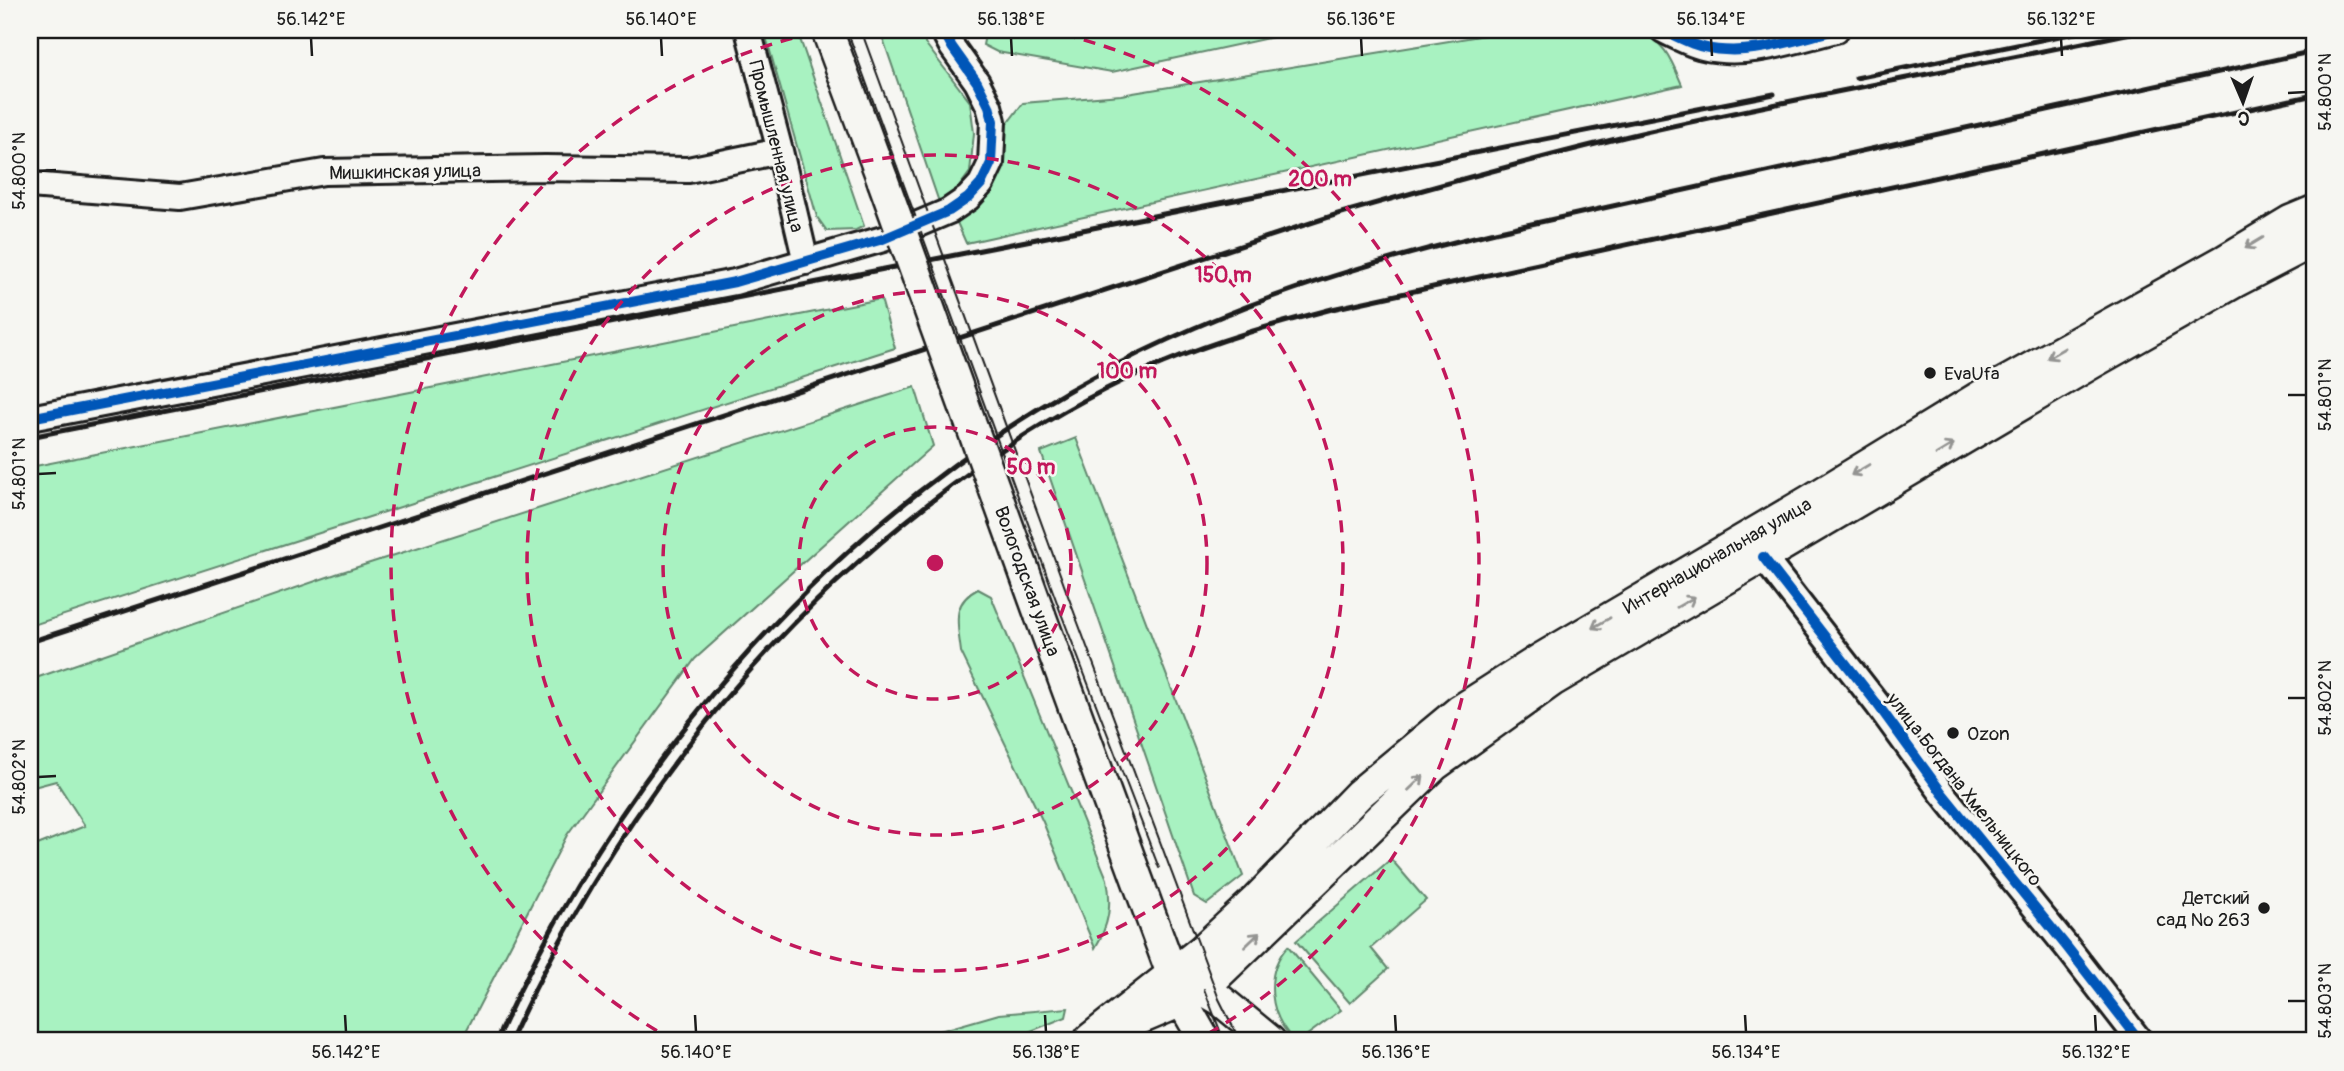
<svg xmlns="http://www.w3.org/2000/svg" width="2344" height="1071" viewBox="0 0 2344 1071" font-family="Pangolin,sans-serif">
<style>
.green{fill:#a8f2c1;stroke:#62876e;stroke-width:2}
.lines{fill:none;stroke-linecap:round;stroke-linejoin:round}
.minor-casing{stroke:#1c1c1c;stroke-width:30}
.major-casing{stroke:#1c1c1c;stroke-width:35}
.minor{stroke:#f6f6f2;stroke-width:24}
.major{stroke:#f6f6f2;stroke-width:30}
.tram{stroke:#1c1c1c;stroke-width:2}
.rail{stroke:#1c1c1c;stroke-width:5}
.major-bridge-casing{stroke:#1c1c1c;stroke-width:35;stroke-linecap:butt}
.major-bridge{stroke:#f6f6f2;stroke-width:30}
.cycleway-casing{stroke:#f6f6f2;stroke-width:15}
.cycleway{stroke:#0057b8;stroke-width:10}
.oneway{stroke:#949492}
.ticks{fill:none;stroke:#1c1c1c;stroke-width:2.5}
.ring{fill:none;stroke:#c2185b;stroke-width:3.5;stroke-dasharray:12 9}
.poi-dot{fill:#1c1c1c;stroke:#f6f6f2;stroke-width:2.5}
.labels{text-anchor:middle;stroke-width:5;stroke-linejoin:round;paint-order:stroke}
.street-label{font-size:19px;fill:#1c1c1c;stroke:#f6f6f2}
.poi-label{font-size:19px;fill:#1c1c1c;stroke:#f6f6f2;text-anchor:start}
.centre{fill:#c2185b;stroke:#f6f6f2;stroke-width:3.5}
.ring-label{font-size:21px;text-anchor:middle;font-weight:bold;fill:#c2185b;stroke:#f6f6f2;stroke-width:5;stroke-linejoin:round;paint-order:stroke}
.neatline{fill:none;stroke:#1c1c1c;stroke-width:2.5}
.ticks-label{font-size:18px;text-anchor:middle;fill:#1c1c1c}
</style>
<rect width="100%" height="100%" fill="#f6f6f2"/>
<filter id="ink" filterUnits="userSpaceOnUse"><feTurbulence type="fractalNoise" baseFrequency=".0143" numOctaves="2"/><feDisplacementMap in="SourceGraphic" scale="14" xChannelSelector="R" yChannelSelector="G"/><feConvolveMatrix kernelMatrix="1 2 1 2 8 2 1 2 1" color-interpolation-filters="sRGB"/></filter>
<g filter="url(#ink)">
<path class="green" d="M764,30H797L864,226L856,230L827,231L817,217Z
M880,30H924L925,43L970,102L974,133L970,172L950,199L939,202Z
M986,30H1295L1292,33L1112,72L997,52L983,45Z
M1516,30H1638C1665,42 1671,59 1682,85L966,243L955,218L989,194L1003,161L1007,124L1023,103L1121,95Z
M881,299L895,348L30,626V467Z
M915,387L933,446L695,659L567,835L461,1041H30V848L85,826L56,781L30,788V680L339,573Z
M1076,438L1243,876L1207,904L1194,896L1041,452Z
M978,589L991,596L1107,879C1112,906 1109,925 1095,948L1043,822L961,652C958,625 950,603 978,589Z
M1391,859L1426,900L1371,948L1388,969L1350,1003L1296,941Z
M1288,946L1341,1010L1299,1041H1295C1269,1017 1263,973 1288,946Z
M1068,1008L1066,1017L1006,1041H905L999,1014Z"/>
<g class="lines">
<defs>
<path id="minor" d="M748,30L780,151L806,262
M1663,30C1675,36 1690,44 1703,47C1747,58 1794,40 1836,30
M30,185L180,197L324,172L545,168L688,170L780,151
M30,418L735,282L883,239L949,211L968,198L981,184L991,163L993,121L989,106L977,82L952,47L943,30
M1763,557L1878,705L1942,793L2067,947L2140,1041"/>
<path id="major" d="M827,30L883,181
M1040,615L1182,1001L1205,1041
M1186,980L1219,999L1270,1041
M1123,1026L1182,1001L1204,988L1435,765L1552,681L2092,363L2235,282L2314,241
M1090,1039L1201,951L1256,900L1359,794L1459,711L1542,658L1809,501L1984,394L2225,260L2290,221L2314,211"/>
</defs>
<use href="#minor" class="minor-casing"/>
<use href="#major" class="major-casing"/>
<use href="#minor" class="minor"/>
<use href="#major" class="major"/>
<path class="tram" d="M847,30L1059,608L1159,868
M861,30L1071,604L1219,999L1240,1041
M1204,989L1224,1041"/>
<path class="rail" d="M1856,78L2089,30
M30,437L1774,94
M30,642L1338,214C1439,185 1539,157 1641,133C1808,95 1977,66 2145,30
M496,1041C614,777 815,536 1068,391C1204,313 1343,268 1495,232L2314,51
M510,1041C606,832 745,646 928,504C1000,447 1078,398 1163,363C1218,340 1275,324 1332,309L2314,95"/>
<defs>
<path id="major-bridge" d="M883,181L1040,615"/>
</defs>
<use href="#major-bridge" class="major-bridge-casing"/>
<use href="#major-bridge" class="major-bridge"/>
<defs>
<path id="cycleway" d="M1663,30C1675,36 1690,44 1703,47C1747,58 1794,40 1836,30
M30,418L735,282L883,239L949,211L968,198L981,184L991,163L993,121L989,106L977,82L952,47L943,30
M1763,557L1878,705L1942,793L2067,947L2140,1041"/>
</defs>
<use href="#cycleway" class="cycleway-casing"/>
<use href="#cycleway" class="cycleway"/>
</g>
<defs><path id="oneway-shaft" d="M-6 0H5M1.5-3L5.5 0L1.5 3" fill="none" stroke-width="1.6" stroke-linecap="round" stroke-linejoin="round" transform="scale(1.75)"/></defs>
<g class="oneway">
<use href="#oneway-shaft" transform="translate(2254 243) rotate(149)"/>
<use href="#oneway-shaft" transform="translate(2056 353) rotate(150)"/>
<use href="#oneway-shaft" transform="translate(1945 449) rotate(-31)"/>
<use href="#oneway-shaft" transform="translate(1860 470) rotate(149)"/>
<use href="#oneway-shaft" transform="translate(1686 602) rotate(-30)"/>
<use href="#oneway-shaft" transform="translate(1601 623) rotate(150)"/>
<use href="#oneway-shaft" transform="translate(1416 783) rotate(-44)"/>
<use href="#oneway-shaft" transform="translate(1252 940) rotate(-44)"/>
</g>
</g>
<path class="ticks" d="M311,38L312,56M661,38L662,56M1011,38L1012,56M1361,38L1362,56M1711,38L1712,56M2061,38L2062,56M2288,93L2306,92M38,171L56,170M2288,395H2306M38,474L56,473M2288,698H2306M38,777L56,776M2288,1001H2306M345,1015L346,1032M695,1015L696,1032M1045,1015L1046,1032M1395,1015L1396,1032M1745,1015L1746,1032M2095,1015L2096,1032"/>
<g class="ring">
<circle cx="935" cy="563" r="136"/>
<circle cx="935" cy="563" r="272"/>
<circle cx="935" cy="563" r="408"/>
<path d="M675 1041A544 544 0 0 1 827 30M1043 30A544 544 0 0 1 1195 1041"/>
</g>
<g class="poi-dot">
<circle cx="1930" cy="373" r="7"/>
<circle cx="1953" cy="733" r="7"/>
<circle cx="2264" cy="908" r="7"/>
</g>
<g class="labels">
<g class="street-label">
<text transform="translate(777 146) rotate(76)" y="7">Промышленная улица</text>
<text transform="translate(405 171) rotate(-1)" y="7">Мишкинская улица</text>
<text transform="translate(1717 555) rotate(-30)" y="7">Интернациональная улица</text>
<text transform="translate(1028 581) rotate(70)" y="7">Вологодская улица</text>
<text transform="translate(1965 789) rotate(52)" y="7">улица Богдана Хмельницкого</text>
</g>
<g class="poi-label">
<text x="1944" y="380">EvaUfa</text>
<text x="1967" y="740">Ozon</text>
<text x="2250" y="904" text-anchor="end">Детский<tspan x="2250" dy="22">сад № 263</tspan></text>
</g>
</g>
<circle cx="935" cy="563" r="10" class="centre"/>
<g class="ring-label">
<text x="1320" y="186">200 m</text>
<text x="1223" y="282">150 m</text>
<text x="1127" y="378">100 m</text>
<text x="1031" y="474">50 m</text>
</g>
<rect width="2344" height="1071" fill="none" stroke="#f6f6f2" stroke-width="77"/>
<g transform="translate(2243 102) rotate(178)" stroke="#f6f6f2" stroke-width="5" paint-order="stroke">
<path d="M0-5L12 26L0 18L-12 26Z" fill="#1c1c1c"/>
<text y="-10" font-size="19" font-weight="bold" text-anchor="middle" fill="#1c1c1c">С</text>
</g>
<rect x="38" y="38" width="2268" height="994" class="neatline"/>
<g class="ticks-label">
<text x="311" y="25">56.142°E</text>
<text x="661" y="25">56.140°E</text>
<text x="1011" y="25">56.138°E</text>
<text x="1361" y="25">56.136°E</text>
<text x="1711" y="25">56.134°E</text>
<text x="2061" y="25">56.132°E</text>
<text transform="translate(2325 92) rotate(-90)" y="6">54.800°N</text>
<text transform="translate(19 171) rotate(-90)" y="6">54.800°N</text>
<text transform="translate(2325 395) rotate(-90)" y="6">54.801°N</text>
<text transform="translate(19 474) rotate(-90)" y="6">54.801°N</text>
<text transform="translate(2325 698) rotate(-90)" y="6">54.802°N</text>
<text transform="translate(19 777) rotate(-90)" y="6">54.802°N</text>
<text transform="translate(2325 1001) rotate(-90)" y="6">54.803°N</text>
<text x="346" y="1058">56.142°E</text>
<text x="696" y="1058">56.140°E</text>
<text x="1046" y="1058">56.138°E</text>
<text x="1396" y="1058">56.136°E</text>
<text x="1746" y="1058">56.134°E</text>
<text x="2096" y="1058">56.132°E</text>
</g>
</svg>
